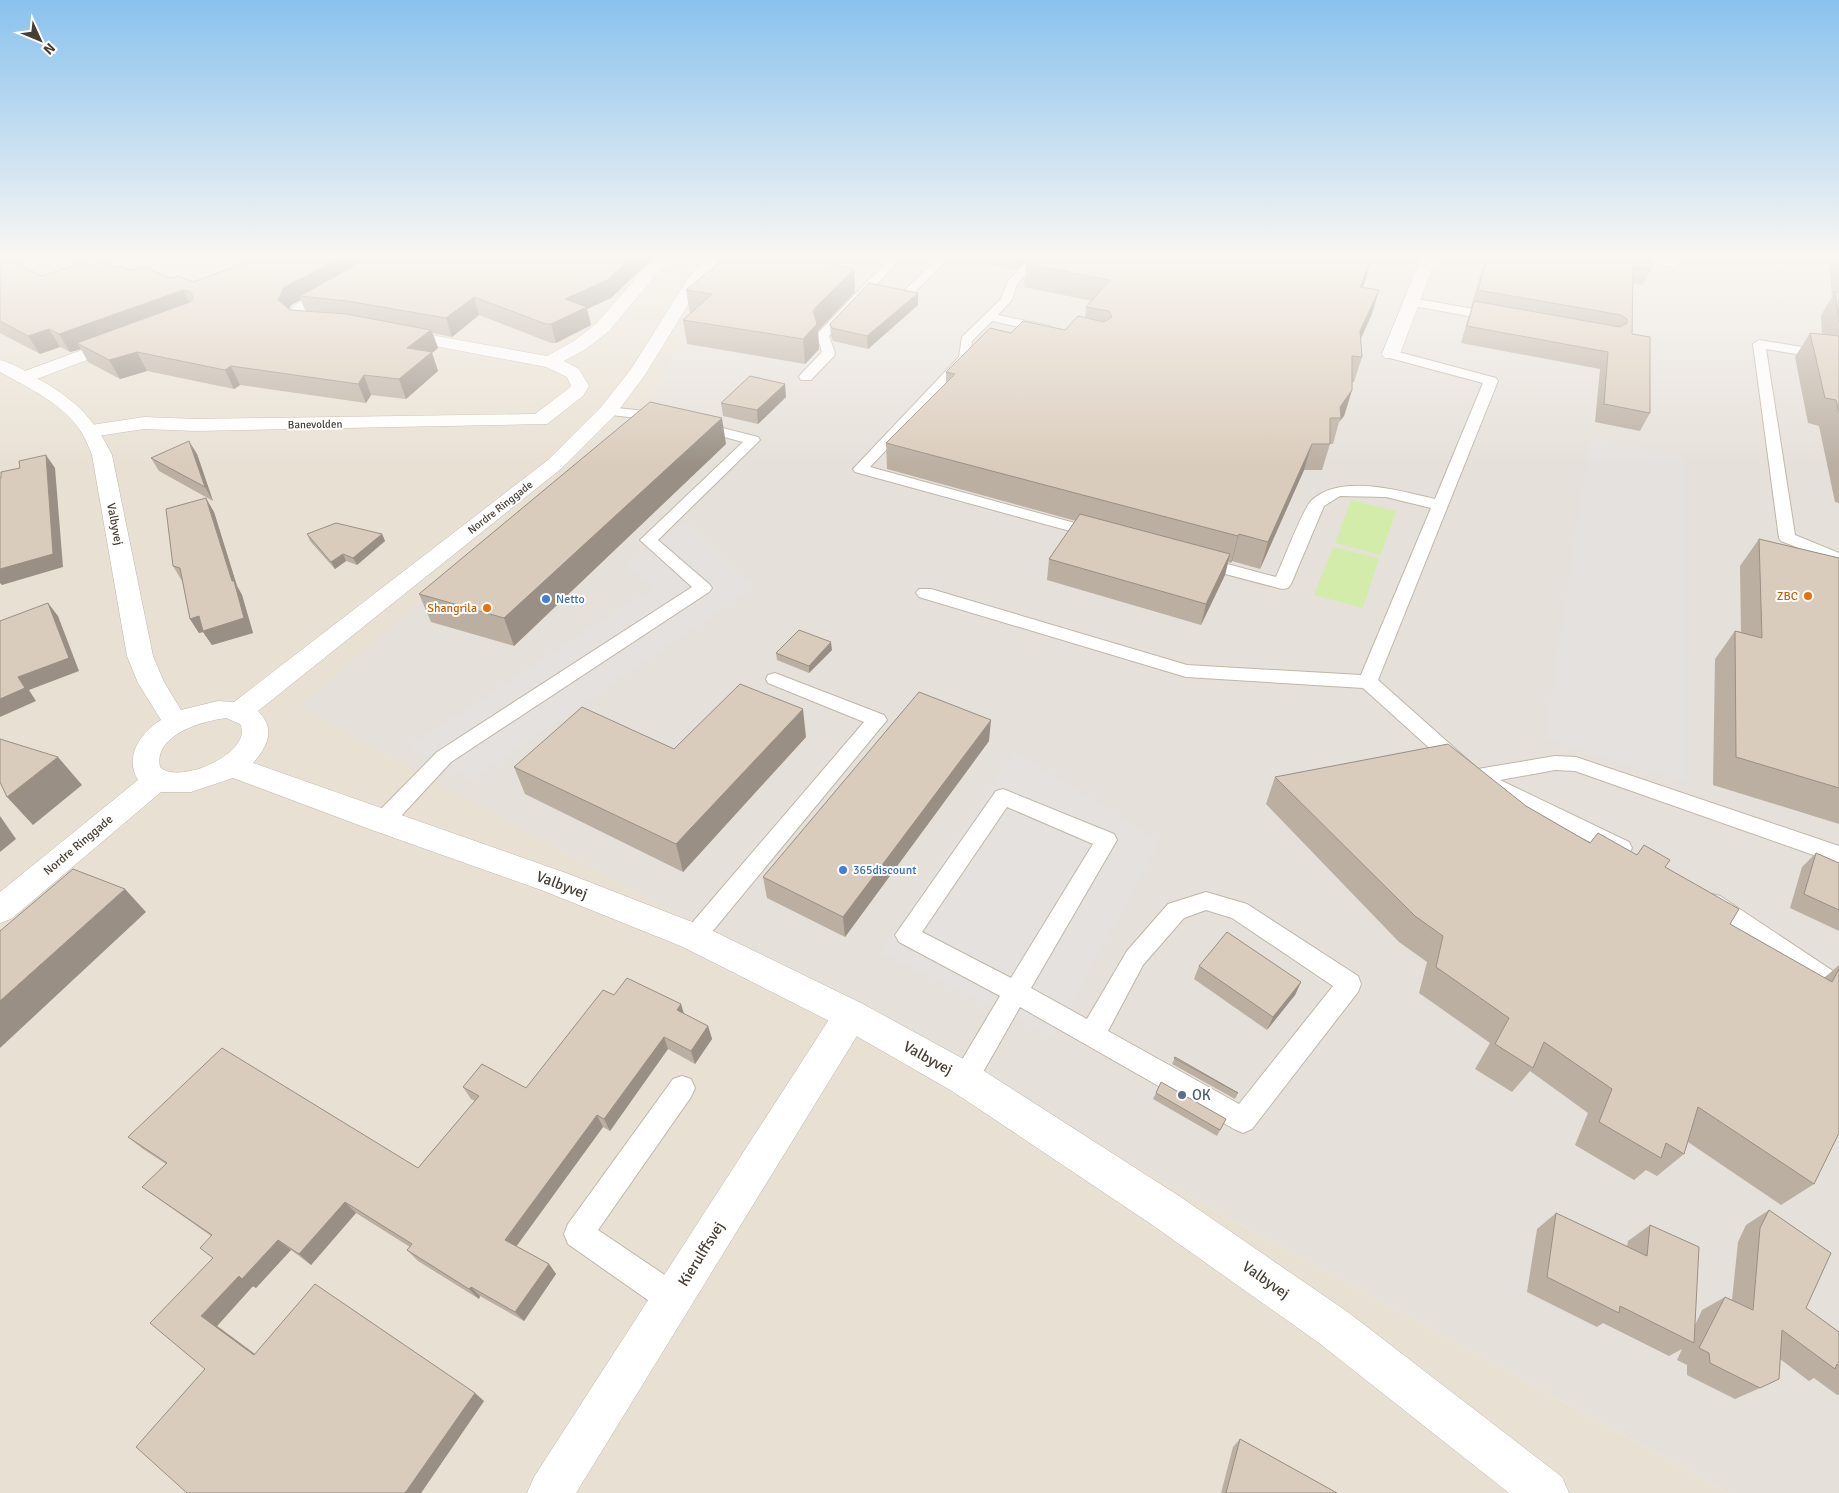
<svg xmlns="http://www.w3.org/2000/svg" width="1839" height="1493" viewBox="0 0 1839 1493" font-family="Signika,sans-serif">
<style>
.residential{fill:#e8e0d3}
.industrial{fill:#e6e0da}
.green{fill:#d3ecaa}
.parking{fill:#e4e1de}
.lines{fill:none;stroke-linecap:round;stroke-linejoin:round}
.service-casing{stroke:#c0b6a7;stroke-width:2}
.minor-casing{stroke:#c0b6a7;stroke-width:1}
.tertiary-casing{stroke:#c0b6a7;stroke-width:1}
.service{fill:#fff;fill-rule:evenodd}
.minor{fill:#fff;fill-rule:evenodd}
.tertiary{fill:#fff;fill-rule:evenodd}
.wall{fill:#bbafa2;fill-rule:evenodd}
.shaded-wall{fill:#998f84}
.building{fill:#daccbc;stroke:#998f84}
.food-dot{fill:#e8710a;stroke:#fff;stroke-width:2}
.shop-dot{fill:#3f7fe0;stroke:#fff;stroke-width:2}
.service-dot{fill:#5c6f8a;stroke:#fff;stroke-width:2}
.labels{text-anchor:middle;stroke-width:4;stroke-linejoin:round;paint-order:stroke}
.far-street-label{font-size:11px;fill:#473e34;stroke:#fff}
.street-label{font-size:12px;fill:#473e34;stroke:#fff}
.food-label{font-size:12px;fill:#c56008;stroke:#fff;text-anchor:end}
.shop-label{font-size:12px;fill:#366cbe;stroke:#fff;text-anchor:start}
.near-street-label{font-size:15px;fill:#473e34;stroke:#fff}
.near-service-label{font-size:15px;fill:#4e5e75;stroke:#fff;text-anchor:start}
</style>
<rect width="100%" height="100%" fill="#f4eee5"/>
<path class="residential" d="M0,258H732L648,402L300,707L1729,1493H0Z"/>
<path class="industrial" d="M732,258H1839V1493H1729L299,707L648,402Z"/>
<path class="green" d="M1351,500L1396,511L1381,555L1335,543Z
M1333,547L1379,558L1363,608L1314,595Z"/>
<path class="parking" d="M1590,439L1685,458L1687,783L1545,739Z
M684,521L754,587L472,780L409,746L654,587L626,566Z
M1015,752L1160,841L1052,1037L880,952Z"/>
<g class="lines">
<defs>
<path id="service" d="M890,258H901L829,336L835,353L834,356L811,380H801L799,377L801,374L822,352L817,335L819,332Z
M937,258H949L910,297H902V293Z
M1030,258H1041L1017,284L1012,300L998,315L1050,326L1052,329L1050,332L1046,333L992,321L972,341L970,361L870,467L1104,531L1106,534L1104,537H1092L855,472L853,469L959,357L962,337L1001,299L1008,281Z
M1634,258H1660L1677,262L1679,264L1673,267L1639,261Z
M1412,298L1496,313L1502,317L1496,321L1408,305L1406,302Z
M1759,340L1839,353V361L1766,349L1795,535L1839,553V564L1781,541L1779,538L1753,344Z
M1391,350L1496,378L1498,381L1378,680L1478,769L1555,756L1576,757L1839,846V864L1575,771L1555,770L1500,780L1629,842L1632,848L1629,854L1621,857L1482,789L1479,784L1467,782L1363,688L1186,677L919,597L916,593L919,589H931L1187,665L1361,675L1431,508L1386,497L1340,496L1324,506L1291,584L1288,588L1282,589L1195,566L1193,562L1195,558L1201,557L1276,577C1282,564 1304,506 1312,500C1341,473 1401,491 1435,499L1483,383L1386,357L1385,354Z
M608,407L663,413L670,417L663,421L603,414L601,411Z
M699,422L758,437L760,440L658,540L709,584L712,588L709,592L451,762L390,828L382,830L374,828L371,822L374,816L437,752L692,587L640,540L743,442L694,429L692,426Z
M775,673L884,715L887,720L702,944L694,947L686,944L682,937L686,930L864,722L768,683L766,679L768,675Z
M1003,789L1114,834L1117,840L1031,988L1087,1019L1127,951L1168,904L1206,892L1247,904L1358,976L1361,984L1358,992L1252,1129L1243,1133L1234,1129L1020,1007L974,1088L965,1091L956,1088L952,1079L956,1070L1000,996L899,942L895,935L996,791ZM1007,807L1093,844L1011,978L922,932ZM1206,910L1232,918L1333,986L1239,1104L1108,1031L1143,965L1184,918Z
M1712,894L1720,896L1839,975V999L1830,996L1704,910L1701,903L1704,896Z
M682,1076L691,1079L695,1088L691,1097L598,1230L684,1288L688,1299L684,1310L673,1314L662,1310L568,1244L564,1234L568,1224L673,1079Z"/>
<path id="minor" d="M387,258H408L406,261L372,275L306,313L305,316L308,318L332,320L334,324L332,328C318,331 296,331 288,318L293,306L362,269Z
M657,258H674L654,277L609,331L586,349L564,361L579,369L589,386L583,396L547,424L196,431L144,429L91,437L84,435L81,431L84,427L91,425L144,417L196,419L535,414L569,388L571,386L567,377L546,367L398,339L392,338L389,334L392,330L398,329L547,356L574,341L597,323L642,271Z
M1421,258H1436L1400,354L1397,358H1385L1382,354Z
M120,336L126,337L129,341L126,345L29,382H17L14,378L17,374Z
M851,1000L863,1004L868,1015L863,1026L576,1493H527L534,1477L839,1004Z"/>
<path id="tertiary" d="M705,258H720L702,282L645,375L615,415L562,468L258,711C276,729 268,746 253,763L566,873L705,927L863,1004L978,1067L1179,1196L1349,1313L1562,1477L1569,1493H1509L1319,1343L1151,1224L952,1091L839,1026L683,947L544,891L372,830L233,778L191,792H161L11,919L0,923V892L138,780C124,757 140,733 161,720L138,683L127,656L92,455C89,448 86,440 82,433C64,404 29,388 0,372V360C12,363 24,370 35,377C73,398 93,416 112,455L153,656L164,682L181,710L218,701L234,702L548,460L601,407L631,369L687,280ZM226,718L240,724C255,752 179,786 160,767C153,735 202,721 226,718Z"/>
</defs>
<use href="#service" class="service-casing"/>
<use href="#minor" class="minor-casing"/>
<use href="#tertiary" class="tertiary-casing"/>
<use href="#service" class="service"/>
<use href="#minor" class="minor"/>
<use href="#tertiary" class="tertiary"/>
</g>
<path class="wall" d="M0,258L42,276L91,266L114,268L193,282L255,260L251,258H653L611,298L587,309L591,325L556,343H551L479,315L452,337L433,333L438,348L432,353L438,371L406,399L371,395L366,403L240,385L234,389L147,371L120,379L88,362L81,349L70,352L60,347L40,354L0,333ZM301,300L306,312L289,310L291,305Z
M984,258H1027L1016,270L984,264Z
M1031,258H1370L1371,259L1362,287L1372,314L1360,338L1362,357L1354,382H1352V390L1344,416L1339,422L1333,444H1330L1322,470H1304L1260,569L1232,561L1231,563L1228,562L1225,575L1201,625L1047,580L1049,559L1076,521L887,469L886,443L946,384V372L1011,333L1065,330L1085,318L1086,307L1092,301L1024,287L1026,264L1031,260Z
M1485,258H1651V269L1643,285L1633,283L1632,334L1650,413L1640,431L1595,422L1600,369L1461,343L1468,318L1472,307H1471Z
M1829,258H1839V503L1835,502L1819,426L1808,423L1795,357L1810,333L1822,334L1821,315L1832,297Z
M854,269L855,292L818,331L819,349L805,364L687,344L683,320L690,314L686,290Z
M918,305L868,349L833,341L831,336L830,324Z
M786,397L758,424L723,416L721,403Z
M726,444L514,646L431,622L419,594Z
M197,454L213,501L159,471L151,458Z
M214,512L237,586L242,595L253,633L212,645L203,632L199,633L190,619L182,581L173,566Z
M307,534H382L385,541L357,565L346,561L335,569L310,541Z
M1759,539L1839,558V824L1713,785L1715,659L1735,631L1741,632L1740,566Z
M832,650L809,673L777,660L776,653Z
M806,737L683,872L525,794L514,767L674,749Z
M989,741L845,937L767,898L763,877Z
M1275,777L1526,806L1590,843L1637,855L1644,845L1665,867L1730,924L1824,978L1839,965V1133L1814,1184L1781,1205L1688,1142L1684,1154L1657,1176L1646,1170L1634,1180L1575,1145L1588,1113L1530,1071L1512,1092L1475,1069L1490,1043L1419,993L1427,962L1399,942L1266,804Z
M1816,853L1839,863V931L1790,908L1802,867Z
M1199,966L1301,982L1295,995L1267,1030L1194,979Z
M614,995L684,1014L708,1026L712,1039L695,1064L668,1049L610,1131L603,1127L516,1246L549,1264L556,1274L524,1321L480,1296L479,1299L418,1261L407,1250L410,1247L356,1213L311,1265L291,1250L256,1288L253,1286L217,1326L255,1354L484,1401L421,1493H187L205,1369L213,1258L211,1236L142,1187L166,1164L143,1149L128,1137L418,1168L475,1101L471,1099L463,1087L526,1088Z
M1175,1057L1238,1093L1235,1099L1172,1064Z
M1156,1093L1226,1119L1217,1136L1153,1099Z
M1769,1210L1806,1308L1839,1332V1394L1837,1395L1814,1378L1809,1381L1780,1359L1760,1388L1735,1399L1687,1375V1365L1677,1360L1682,1349L1669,1356L1603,1323L1597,1327L1527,1292L1537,1229L1556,1213L1627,1246L1628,1241L1650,1225L1695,1325L1702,1310L1725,1297L1732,1300L1738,1242L1746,1225Z
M1240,1439L1337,1493H1221L1233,1447Z"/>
<path class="shaded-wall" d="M342,258H382L300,296L301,300L291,305L286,318L278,300L284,287Z
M631,258H653L611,298L587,309L591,325L556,343L551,324L565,299Z
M1017,258H1027L1016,270Z
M1371,259L1365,282L1353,310L1360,287Z
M854,269L855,292L818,331L819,349L805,364L803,339L816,307Z
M183,290L192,308L77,343L81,349L70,352L59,334Z
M1379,290L1372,314L1353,356L1360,331Z
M918,293V305L868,349L867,336Z
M474,297L479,315L452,337L446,318Z
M49,329L60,347L40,354L28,336Z
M431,330L438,348L432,353L438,371L406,399L399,379L407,348Z
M137,352L147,371L120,379L109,360Z
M231,366L240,385L234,389L225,370Z
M364,375L371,395L366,403L358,384Z
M785,384L786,397L758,424L757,410Z
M1352,390L1344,416L1339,422L1341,418L1340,407Z
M722,418L726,444L514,646L504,618Z
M189,441L197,454L213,501L205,487Z
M1312,444L1304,470L1260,569L1268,542Z
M46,455L55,468L63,567L2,585L0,583V569Z
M206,498L214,512L237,586L242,595L253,633L212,645L203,632L199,633L190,619L232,581Z
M382,534L385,541L357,565L353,558Z
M1239,534L1232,561L1231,563L1238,536Z
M343,554L346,561L335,569L331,562Z
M1230,554L1225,575L1201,625L1206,604Z
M48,603L58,616L79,671L29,690L36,701L0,717V699L18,677Z
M831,642L832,650L809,673V666Z
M803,709L806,737L683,872L676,844Z
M991,720L989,741L845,937L843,917Z
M58,757L82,785L33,825L7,797Z
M0,816L16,839L0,852Z
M125,889L146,912L0,1048V1001Z
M1301,982L1295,995L1267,1030L1273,1017Z
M681,1004L685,1017L677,1010Z
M708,1026L712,1039L695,1064L691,1051Z
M664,1037L668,1049L610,1131L604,1119Z
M597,1115L603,1127L513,1251L505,1240Z
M345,1202L356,1213L311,1265L299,1254Z
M278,1240L291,1250L256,1288L242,1279Z
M549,1264L556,1274L524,1321L515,1312Z
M239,1276L253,1286L217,1326L268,1364L254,1355L201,1316Z
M471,1287L480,1296L479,1299L469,1289Z
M475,1393L484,1401L421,1493H405Z"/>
<path class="building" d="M0,258H4L42,276L83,263L91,266L102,262L114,268L119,266L129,270L144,267L170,278L178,276L193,282L259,258H342L284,287L278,300L290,310L346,314L431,330L407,348L432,352L399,379L364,375L358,384L231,366L225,370L137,352L109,360L77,343L190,302L193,298L191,292L183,290L59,334L49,329L28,336L0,321Z
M368,258H631L607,280L565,299L587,307L551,324H546L474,297L446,318L347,301L300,296Z
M725,258H802L854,269L816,307L813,311L817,324L803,339L683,320L712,294L686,290Z
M1032,258H1370L1371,259L1360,287L1379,290L1360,331L1362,357L1352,356V390L1340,407L1341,418H1330V444H1312L1268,542L1239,534L1238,536L886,443L955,374L946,372L990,328L1011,333L1023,321L1065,330L1078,316L1104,322L1112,317L1109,311L1086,307L1110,280L1026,264Z
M1487,258H1651V269L1633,266L1632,334L1650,337V413L1604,404L1608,352L1467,326L1474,301L1620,327L1627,323V319L1621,315L1478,290Z
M869,283L918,293L867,336L832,328L830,324Z
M1835,292H1839V322Z
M1810,333L1839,336V412L1836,400L1825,398Z
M750,376L785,384L757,410L721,403Z
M650,402L722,418L504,618L419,594Z
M189,441L205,487L151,458Z
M46,455L53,554L0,569V478H1V472L20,468L19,461Z
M206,498L232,581H234L244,618L203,631L199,616L190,619L180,568L173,566L166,509Z
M1080,514L1230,554L1206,604L1049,559Z
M336,523L382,534L353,558L343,554L331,562L307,534Z
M1759,539L1839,558V788L1736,757L1735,631L1762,638Z
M48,603L69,658L18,677L25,688L0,699V621Z
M799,630L831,642L809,666L776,653Z
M740,684L803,709L676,844L514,767L582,707L674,749Z
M919,692L991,720L843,917L763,877Z
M0,739L58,757L7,797L0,782Z
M1448,744L1526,806L1590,843L1598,833L1637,855L1644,845L1670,860L1665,867L1739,909L1730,924L1832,982L1839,969V1133L1814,1184L1698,1107L1684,1154L1666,1143L1661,1158L1599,1122L1612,1089L1544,1042L1533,1068L1495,1044L1509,1018L1436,967L1443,936L1415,916L1275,777Z
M1816,853L1839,863V910L1804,894Z
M73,869L125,889L0,1001V931Z
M1227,932L1301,982L1273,1017L1199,966Z
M627,978L681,1004L677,1010L708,1026L691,1051L664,1037L604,1119L597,1115L505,1240L549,1264L515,1312L471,1287L469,1289L407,1250L412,1244L345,1202L299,1254L278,1240L242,1279L239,1276L201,1316L254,1355L315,1284L475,1393L405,1493H187L136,1447L205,1369L150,1323L213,1258L200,1248L212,1235L142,1187L167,1163L128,1137L222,1048L418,1168L479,1096L463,1087L482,1064L526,1088L603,990L614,995Z
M1175,1057L1238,1093L1174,1058Z
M1161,1082L1226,1119L1220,1130L1156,1093Z
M1769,1210L1831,1253L1806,1308L1839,1332V1366L1837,1364L1835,1369L1782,1330L1779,1379L1760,1388L1710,1363L1709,1353L1699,1348L1725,1297L1753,1310L1760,1228Z
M1556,1213L1647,1256L1650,1225L1699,1247L1694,1343L1620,1306L1619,1313L1547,1277Z
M1240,1439L1337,1493H1226Z"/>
<linearGradient id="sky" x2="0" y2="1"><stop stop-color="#89c2ee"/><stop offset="0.55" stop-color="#faf7f3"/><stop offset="1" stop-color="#faf7f3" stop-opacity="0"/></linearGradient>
<rect width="1839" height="467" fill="url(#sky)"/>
<g class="food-dot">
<circle cx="1808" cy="596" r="5"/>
<circle cx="487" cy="608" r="5"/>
</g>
<g class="shop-dot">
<circle cx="546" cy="599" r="5"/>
<circle cx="843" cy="870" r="5"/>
</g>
<circle class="service-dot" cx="1182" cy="1095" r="5"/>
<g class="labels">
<g class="far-street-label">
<text transform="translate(315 424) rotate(-1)" y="4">Banevolden</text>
<text transform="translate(500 507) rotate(-38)" y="4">Nordre Ringgade</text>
</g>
<g class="street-label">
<text transform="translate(115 524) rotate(79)" y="4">Valbyvej</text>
<text transform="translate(78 845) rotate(-40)" y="4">Nordre Ringgade</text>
</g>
<g class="food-label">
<text x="1798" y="600">ZBC</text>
<text x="477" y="612">Shangrila</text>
</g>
<g class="shop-label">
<text x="556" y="603">Netto</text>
<text x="853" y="874">365discount</text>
</g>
<g class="near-street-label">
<text transform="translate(562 885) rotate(21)" y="5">Valbyvej</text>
<text transform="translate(928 1058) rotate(29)" y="5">Valbyvej</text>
<text transform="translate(701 1254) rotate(-58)" y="5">Kierulffsvej</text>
<text transform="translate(1266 1280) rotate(35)" y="5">Valbyvej</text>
</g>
<g class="near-service-label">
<text x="1192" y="1100">OK</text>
</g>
</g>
<g transform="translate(40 40) rotate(134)" stroke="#ffffff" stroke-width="4" paint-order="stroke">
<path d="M0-4L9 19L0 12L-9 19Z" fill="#473e34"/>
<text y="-8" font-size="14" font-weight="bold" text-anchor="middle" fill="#473e34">N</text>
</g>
</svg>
